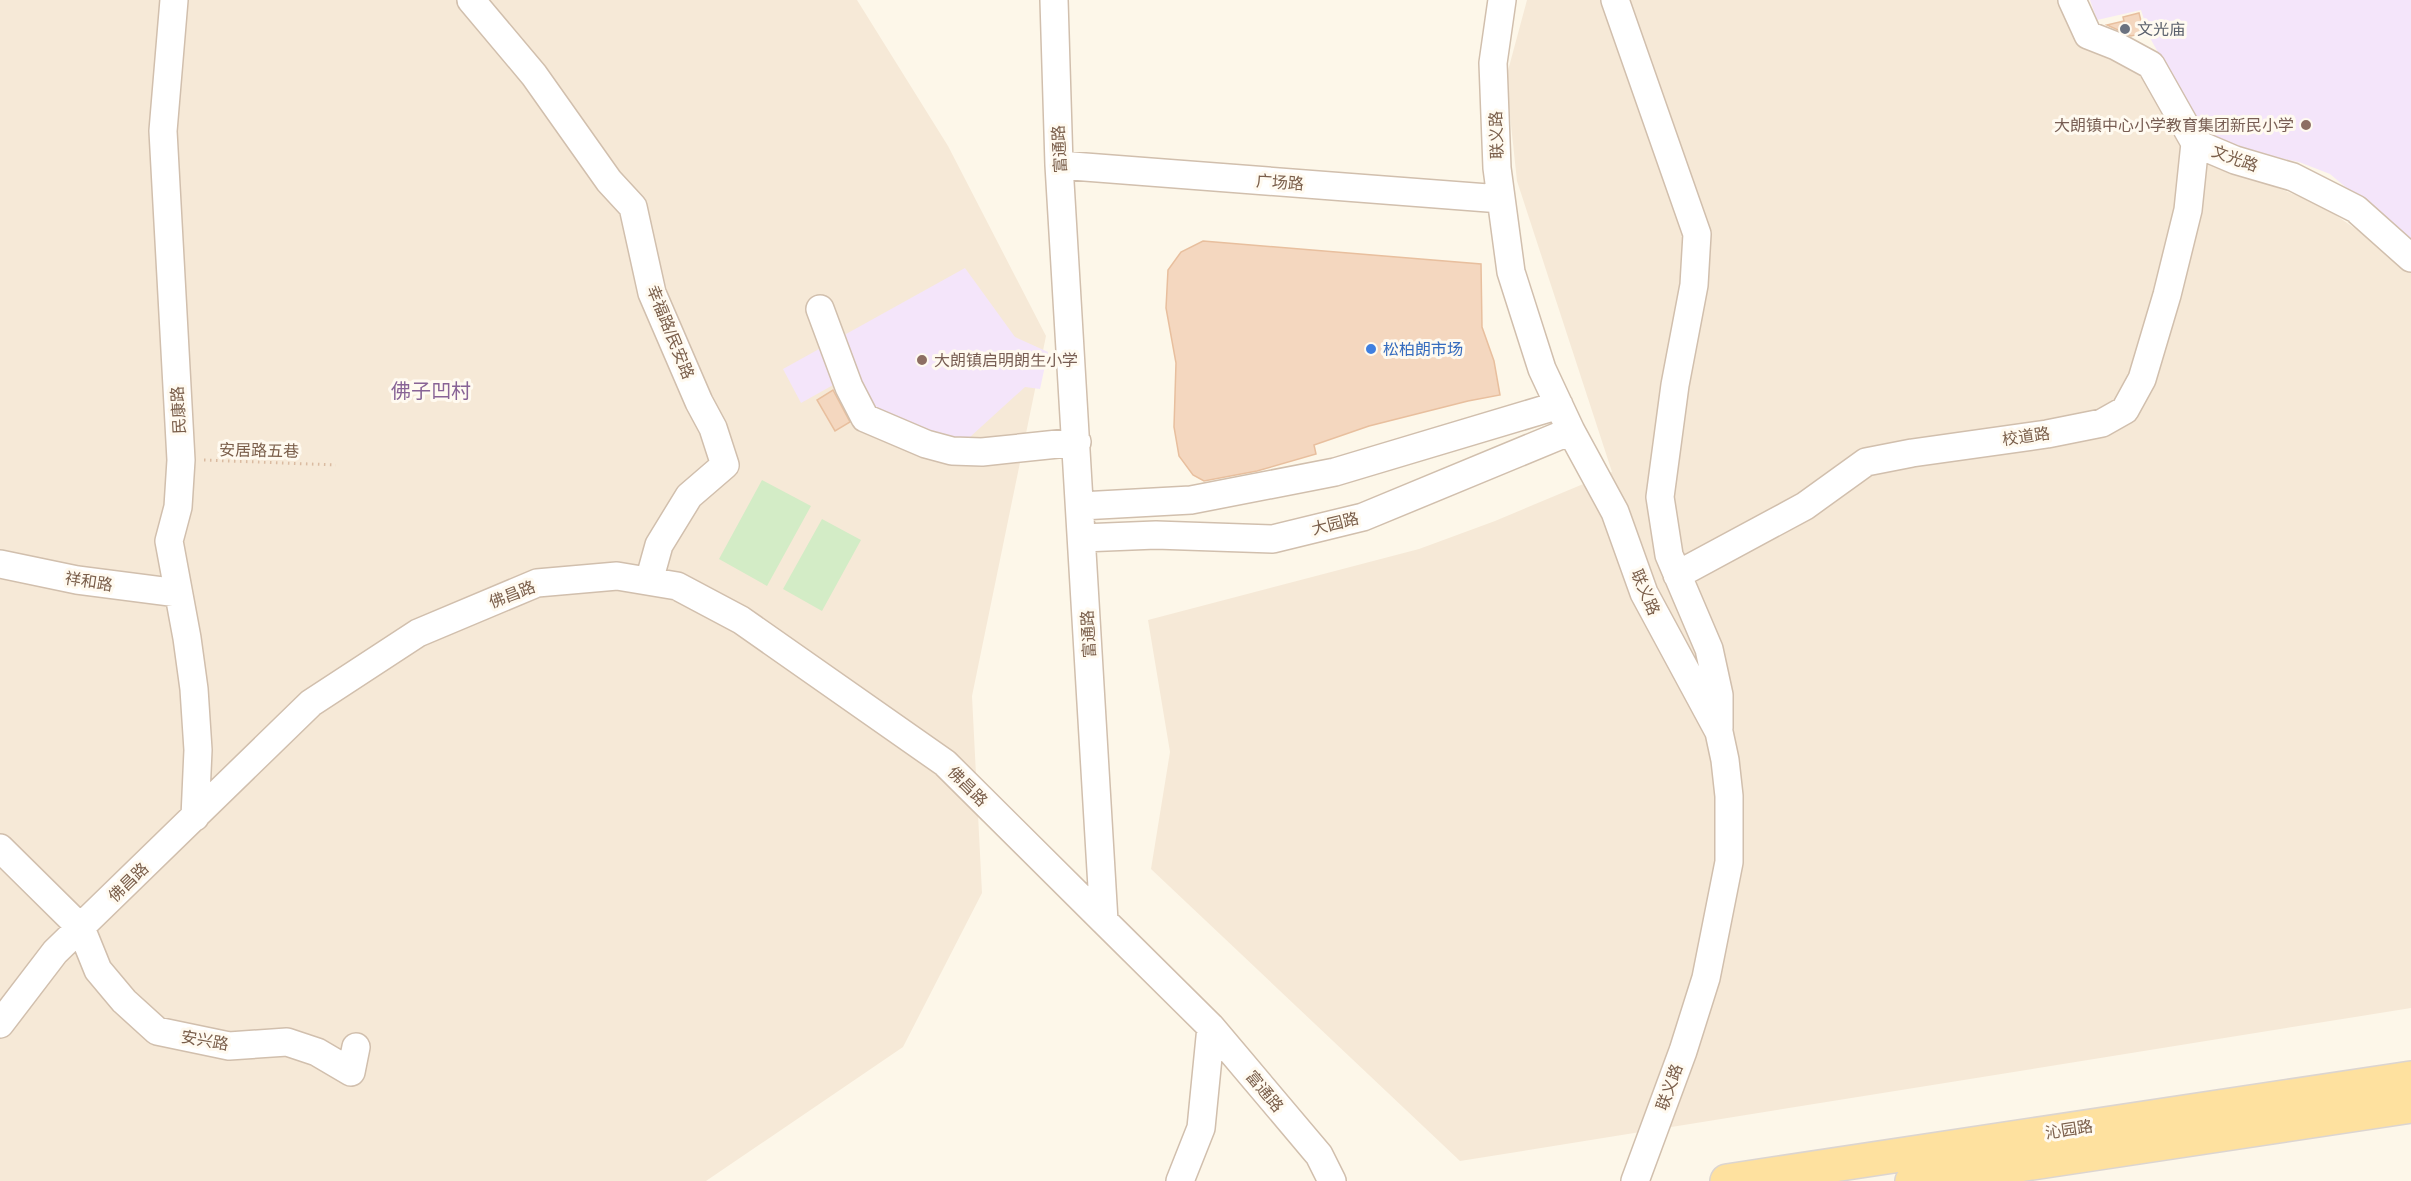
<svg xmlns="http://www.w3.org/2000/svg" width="2411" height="1181" viewBox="0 0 2411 1181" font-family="'Archivo Narrow','Noto Sans SC',sans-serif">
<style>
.residential{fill:#f6e9d7}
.education{fill:#f4e5fa}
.green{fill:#d3ecc6}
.building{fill:#f4d7bf;stroke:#e8bf9e;stroke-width:1.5}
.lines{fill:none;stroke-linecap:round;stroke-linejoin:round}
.minor-casing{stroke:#d1bfad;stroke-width:30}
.major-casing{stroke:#dcd5d0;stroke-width:36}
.path{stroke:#dabba1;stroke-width:3;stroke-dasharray:1.5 4.5;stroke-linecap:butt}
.minor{stroke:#fff;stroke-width:27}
.major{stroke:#fee19f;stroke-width:33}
.worship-dot{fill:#6b7280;stroke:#fffaf0;stroke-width:2}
.education-dot{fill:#8d6e63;stroke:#fffaf0;stroke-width:2}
.shop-dot{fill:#3f7fe0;stroke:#fffaf0;stroke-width:2}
.labels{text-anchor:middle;stroke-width:6;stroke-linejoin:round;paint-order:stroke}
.worship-label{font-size:16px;fill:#5b616d;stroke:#fffaf0;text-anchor:start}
.education-label{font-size:16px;fill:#785e54;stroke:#fffaf0;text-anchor:end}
.street-label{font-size:16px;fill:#7a5e4a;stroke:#fffaf0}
.shop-label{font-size:16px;fill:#366cbe;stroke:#fffaf0;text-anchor:start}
.quarter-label{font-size:20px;fill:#886396;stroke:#fffaf0}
</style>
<rect width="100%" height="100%" fill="#fdf7e9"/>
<path class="residential" d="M0,0H857L948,146L1046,336L972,696L982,893L903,1047L706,1181H0Z
M1527,0H2063L2125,55L2234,171L2321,205L2392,254L2411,270V1008L1460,1161L1151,869L1170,752L1148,620L1419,549L1495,521L1612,472L1517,181L1506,78Z"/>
<path class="education" d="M2090,0H2411V242L2330,174L2299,162L2233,148L2209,136L2193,114L2150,38L2141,10L2097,20Z
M965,268L1015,337L1048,352L1040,389L1025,387L970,437L945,444L869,411L851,375L801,403L783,369Z"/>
<path class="green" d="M762,480L811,506L767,586L719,559Z
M822,519L861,540L822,611L783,589Z"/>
<path class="building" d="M2139,13L2144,33L2131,36L2107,25L2124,21L2123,17Z
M1203,241L1481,264L1482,327L1494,361L1500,395L1468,401L1369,426L1314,445L1316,454L1257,471L1204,481L1193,475L1179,456L1174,427L1176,363L1166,308L1168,270L1181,252Z
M833,390L850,422L835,431L817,400Z"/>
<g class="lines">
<defs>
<path id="minor" d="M174,0L163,131L181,460L178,507L169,541L187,638L194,689L198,750L195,817
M471,0L534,75L609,181L633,207L652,293L699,402L713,428L725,465L689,496L659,545L649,581
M1054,0L1059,165L1104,921L1211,1027L1319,1155L1332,1181
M1502,0L1493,63L1497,168L1511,272L1542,369L1571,431L1615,512L1644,593L1719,732L1725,760L1729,796V862L1706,978L1683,1051L1635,1181
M1615,0L1697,234L1694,285L1675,385L1660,497L1669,555L1709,649L1719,695V728
M2072,0L2088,35L2116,46L2151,65L2195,143L2235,160L2293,177L2356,209L2411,258
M1059,165L1501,199
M820,309L849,387L865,418L926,444L952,451L982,452L1077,442
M1081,506L1191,500L1335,472L1559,405
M1082,538L1156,535L1273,539L1363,517L1571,431
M0,564L77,580L178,593
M1677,575L1805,506L1866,462L1912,453L2047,434L2102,423L2125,410L2142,379L2167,295L2188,210L2195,143
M0,848L81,928L98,970L124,1001L157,1031L229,1046L287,1042L317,1052L351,1072L356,1047
M0,1024L55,952L311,703L418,633L537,583L617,576L677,586L741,620L945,763L1104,921
M1180,1181L1201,1128L1211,1027"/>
<path id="major" d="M1727,1181L2411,1078
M1912,1181L2411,1106"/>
</defs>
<use href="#minor" class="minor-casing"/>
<use href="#major" class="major-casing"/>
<path class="path" d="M204,460L336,465"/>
<use href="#minor" class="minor"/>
<use href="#major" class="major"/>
</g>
<circle class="worship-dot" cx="2125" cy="29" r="6"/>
<g class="education-dot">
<circle cx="2306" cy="125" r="6"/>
<circle cx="922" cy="360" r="6"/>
</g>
<circle class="shop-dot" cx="1371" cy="349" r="6"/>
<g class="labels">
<g class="worship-label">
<text x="2137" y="35">文光庙</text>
</g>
<g class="education-label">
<text x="2294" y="131">大朗镇中心小学教育集团新民小学</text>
<text x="934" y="366" text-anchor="start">大朗镇启明朗生小学</text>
</g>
<g class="street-label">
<text transform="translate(1496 135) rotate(-92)" y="6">联义路</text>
<text transform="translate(1059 149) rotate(-93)" y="6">富通路</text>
<text transform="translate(2235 158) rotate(20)" y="6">文光路</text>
<text transform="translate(1280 182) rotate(4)" y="6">广场路</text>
<text transform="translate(671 332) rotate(68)" y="6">幸福路/民安路</text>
<text transform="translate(178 410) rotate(-93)" y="6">民康路</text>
<text transform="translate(2026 436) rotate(-8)" y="6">校道路</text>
<text transform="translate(259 450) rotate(1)" y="6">安居路五巷</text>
<text transform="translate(1335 523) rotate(-14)" y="6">大园路</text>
<text transform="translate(89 581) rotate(9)" y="6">祥和路</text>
<text transform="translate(1646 592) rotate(67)" y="6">联义路</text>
<text transform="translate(512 594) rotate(-21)" y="6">佛昌路</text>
<text transform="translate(1088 634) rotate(-93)" y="6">富通路</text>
<text transform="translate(968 786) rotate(45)" y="6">佛昌路</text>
<text transform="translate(128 882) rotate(-44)" y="6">佛昌路</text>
<text transform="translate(205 1040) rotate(10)" y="6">安兴路</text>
<text transform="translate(1669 1087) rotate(-70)" y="6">联义路</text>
<text transform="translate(1265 1091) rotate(50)" y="6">富通路</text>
<text transform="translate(2069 1129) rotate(-9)" y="6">沁园路</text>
</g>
<g class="shop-label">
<text x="1383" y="355">松柏朗市场</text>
</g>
<g class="quarter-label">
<text x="431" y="398">佛子凹村</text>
</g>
</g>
</svg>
